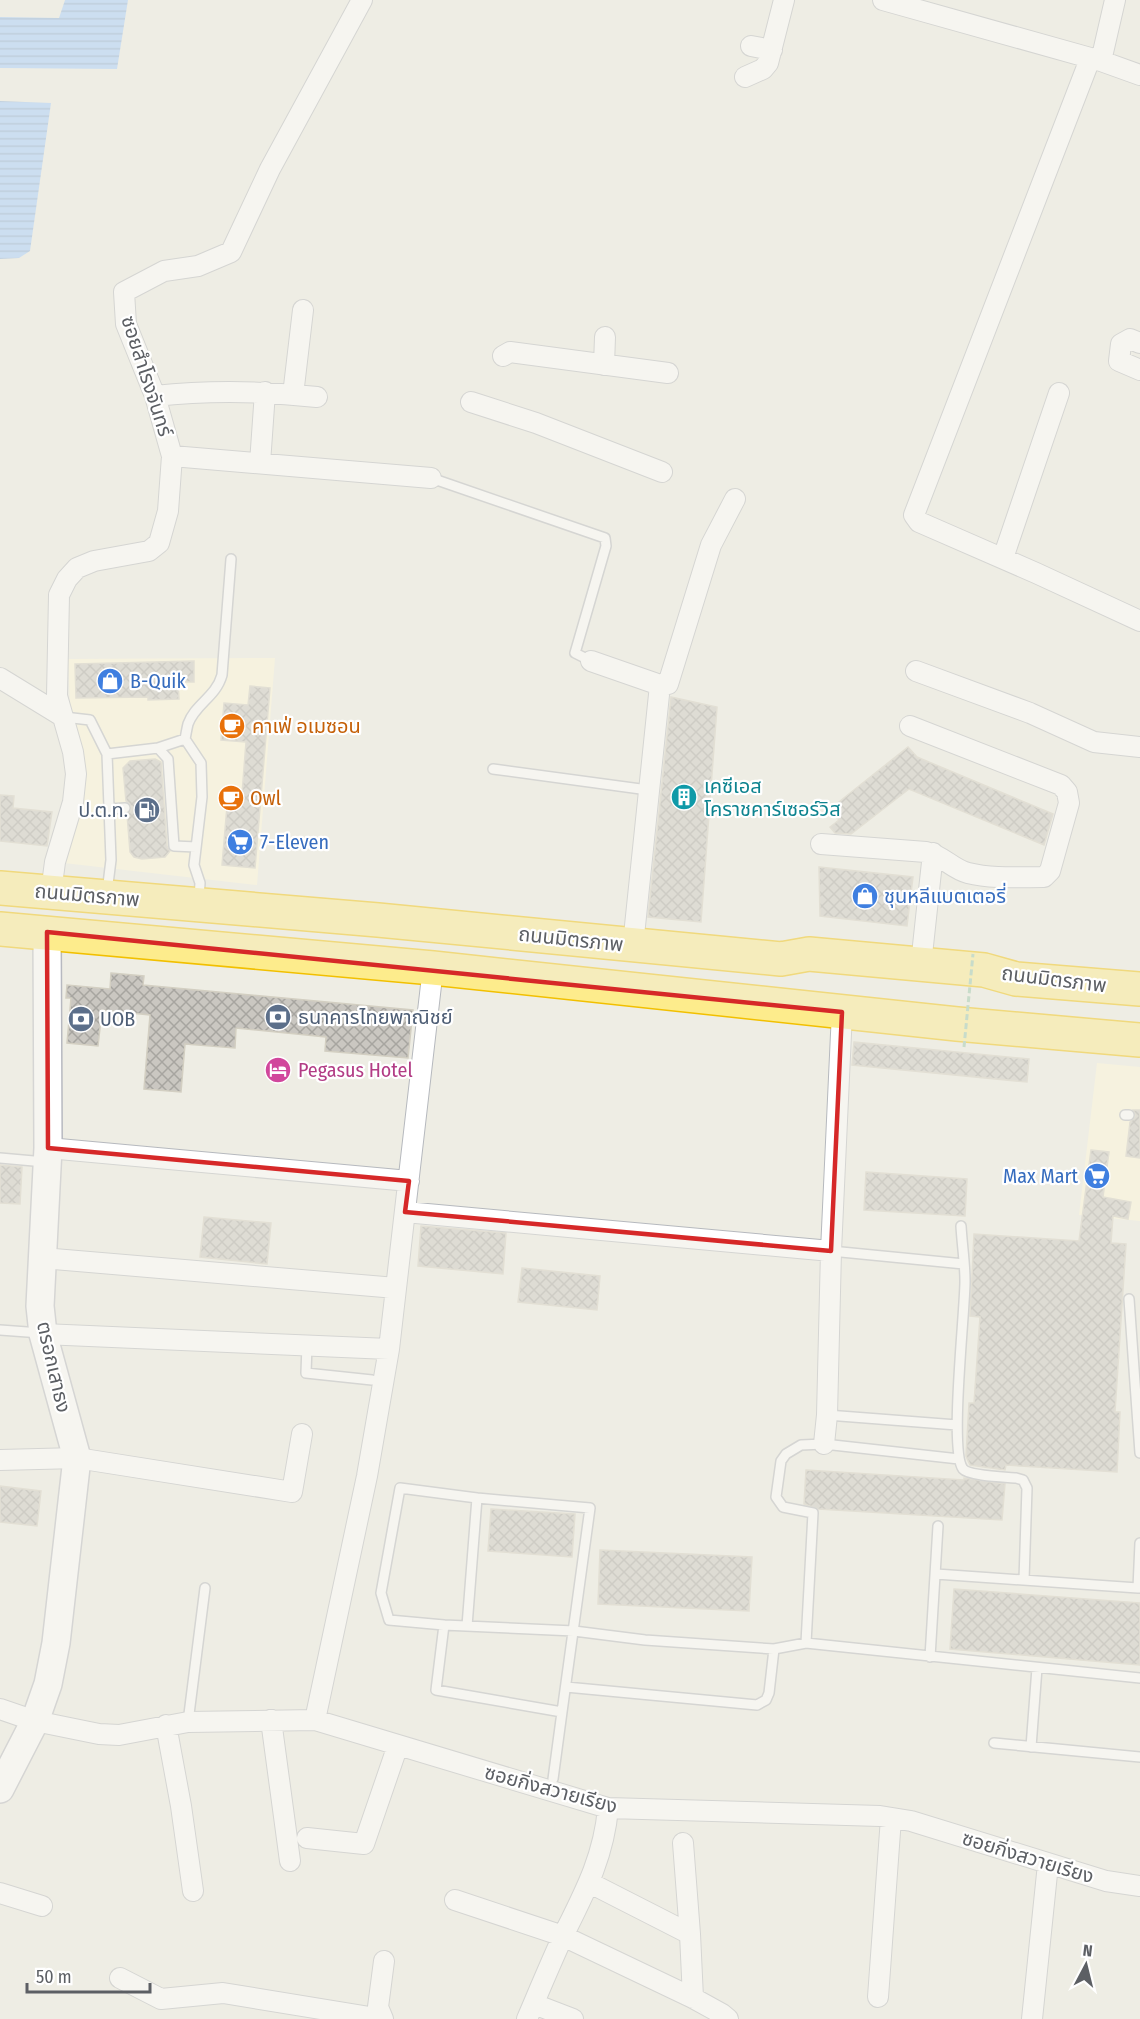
<svg xmlns="http://www.w3.org/2000/svg" width="1140" height="2019" viewBox="0 0 1140 2019" font-family="'Fira Sans Condensed','Noto Sans Thai',sans-serif">
<style>
.commercial{fill:#fef9d9}
.water{fill:url(#water-rules)}
.building{fill:url(#building-cross-hatch);stroke:#d3cfc2;stroke-width:1.5}
.lines{fill:none;stroke-linecap:round;stroke-linejoin:round}
.lane-casing{stroke:#b6b9be;stroke-width:12}
.street-casing{stroke:#b6b9be;stroke-width:22}
.secondary-casing{stroke:#b7b9c0;stroke-width:30}
.highway-casing{stroke:#f2c000;stroke-width:36}
.lane{stroke:#fff;stroke-width:9}
.street{stroke:#fff;stroke-width:20}
.secondary{stroke:#fff;stroke-width:27}
.highway{stroke:#fdec8c;stroke-width:33}
.path-bridge{stroke:#99c7ab;stroke-width:3;stroke-dasharray:6 3;stroke-linecap:butt}
.marked{fill:none;stroke:#d62828;stroke-width:4.5;stroke-linejoin:round}
.labels{text-anchor:middle;stroke-width:4.5;stroke-linejoin:round;paint-order:stroke}
.street-label{font-size:20px;fill:#5c5f64;stroke:#fff}
.shop-label{font-size:20px;fill:#366cbe;stroke:#fff;text-anchor:start}
.food-label{font-size:20px;fill:#c56008;stroke:#fff;text-anchor:start}
.culture-label{font-size:20px;fill:#0d838f;stroke:#fff;text-anchor:start}
.service-label{font-size:20px;fill:#4e5e75;stroke:#fff;text-anchor:start}
.hotel-label{font-size:20px;fill:#b23c85;stroke:#fff;text-anchor:start}
</style>
<defs>
<pattern id="water-rules" width="6" height="5" patternUnits="userSpaceOnUse" patternTransform="scale(1.5)"><rect width="6" height="5" fill="#a3cdff"/><path d="M0 2.5h6" fill="none" stroke="#88aad2"/></pattern>
<pattern id="building-cross-hatch" width="8" height="8" patternUnits="userSpaceOnUse" patternTransform="scale(1.5)"><rect width="8" height="8" fill="#cac7c1"/><path d="M0 0l8 8M0 8l8-8" fill="none" stroke="#a7a5a0"/></pattern>
</defs>
<rect width="100%" height="100%" fill="#eeede4"/>
<path class="commercial" d="M275,658L257,885L64,863L71,729L68,659Z
M1097,1063L1140,1067V1221L1079,1215Z"/>
<path class="water" d="M65,0H128L117,69L0,68V17L59,18Z
M0,101L51,103L30,251L19,258L0,259Z"/>
<path class="building" d="M194,661V682H178L179,699L148,700V697L76,698L75,664Z
M250,686L270,688L255,868L222,865L227,806L241,807L246,742L221,740L224,703L248,705Z
M671,697L717,707L701,922L648,917Z
M908,747L917,757L1053,814L1044,845L909,789L851,834L835,833L830,827L839,820L830,809Z
M155,759L161,762L167,846L170,851L165,857L142,859L134,857L130,852L127,814L131,811L132,807L126,801L123,768L130,761Z
M0,795L14,796L13,808L52,812L47,846L0,841Z
M819,867L913,877L907,926L820,916Z
M111,973L144,976L143,985L413,1010L408,1058L325,1051L326,1037L236,1028L235,1048L185,1044L181,1092L144,1089L150,1015L102,1010L98,1046L67,1043L71,998H66L67,985L110,989Z
M854,1042L1029,1059L1027,1082L852,1065Z
M1133,1110H1140V1158L1126,1156L1130,1122L1136,1116Z
M1091,1150L1109,1152L1103,1197L1131,1202L1128,1219L1113,1216L1111,1243L1126,1244L1115,1412H1120L1117,1472L1006,1465L1005,1470L970,1465L966,1456L969,1403H974L980,1317L970,1316L974,1234L1079,1241Z
M0,1165L22,1167L20,1204L0,1203Z
M866,1172L967,1179L965,1216L864,1210Z
M204,1217L271,1223L267,1264L200,1257Z
M421,1226L506,1233L503,1274L418,1266Z
M522,1268L600,1276L597,1310L518,1302Z
M806,1470L964,1480V1478L1005,1484L1002,1520L818,1509L804,1504Z
M0,1486L41,1491L37,1526L0,1522Z
M491,1509L575,1514L572,1557L488,1551Z
M600,1550L752,1557L749,1611L598,1604Z
M954,1589L1140,1603V1665L950,1649Z"/>
<g class="lines">
<defs>
<path id="lane" d="M431,478L605,538L606,546L575,653L591,661
M64,717L90,720L107,754
M185,739C186,734 187,728 188,724C195,704 216,697 222,675L231,559
M158,748L168,759L174,846L196,847
M493,769L648,790
M110,809L125,808
M107,892L111,860L107,754L158,748L185,739L201,763L202,797L194,865L200,883L199,898
M1125,1115H1129
M0,1158L45,1162
M961,1226C962,1244 965,1263 965,1281C965,1313 949,1451 963,1469C969,1476 1006,1477 1016,1478L1023,1480L1027,1488L1024,1580
M831,1251L964,1264
M1129,1299L1140,1453
M0,1330L41,1333
M307,1345L306,1373L372,1380
M827,1415L957,1425
M1140,1543L1138,1588H1140
M936,1574L1138,1588
M444,1625L436,1690L562,1712L590,1508L477,1498
M467,1626L477,1498L400,1488L381,1593L389,1620L444,1625L574,1631L645,1640L774,1649L806,1643L1140,1678
M806,1643L813,1513L783,1507L776,1497L781,1461L786,1454L801,1445L824,1444L959,1459
M930,1657L938,1526
M566,1687L757,1705L766,1700L769,1693L774,1649
M188,1722L205,1588
M994,1743L1140,1757
M1031,1747L1037,1668
M553,1779L562,1712"/>
<path id="street" d="M883,0L1101,61L1140,75
M751,46L772,50
M1090,59L914,515L919,522L1036,573L1140,621
M1101,61L1115,0
M745,77L763,69L768,63L784,0
M1140,343L1130,339L1121,344L1119,361L1140,370
M503,356L510,352L668,373
M604,365L605,337
M293,395L303,310
M155,396C210,390 263,391 317,397
M471,402L536,423L662,472
M172,456L431,478
M260,463L265,392
M1003,558L1059,393
M591,661L660,685
M916,671L1030,713L1094,742L1140,747
M0,678L62,716
M821,844L926,852C944,856 952,869 968,873C992,879 1019,877 1044,877L1050,871L1069,803L1067,792L1061,785L910,726
M51,892L55,862L73,802L76,774L73,752L57,696L59,595L67,579L77,568L94,561L149,551L159,543L168,511L172,456L155,396L126,324L124,292L164,271L198,266L231,252L270,169L362,0
M633,945L660,685L668,684L711,545L735,499
M921,964L933,853
M48,1148L409,1181
M405,1212L831,1251
M42,1258L396,1288
M43,1334L389,1349
M824,1444L827,1415L831,1251L842,1012
M0,1460L77,1458L292,1492L302,1434
M0,1709L35,1721L99,1734L119,1735L188,1722L315,1720L608,1808L880,1816L911,1821L1106,1881L1140,1886
M271,1720L290,1861
M315,1720L367,1476L389,1349L433,968
M166,1725L181,1806L193,1891
M307,1838L364,1844L398,1745
M683,1843L690,1934
M590,1883L690,1934L693,1998
M0,1893L42,1906
M455,1900L563,1936L693,1998L722,2014L728,2019
M120,1978L161,1999L223,1993L382,2019
M878,1997L891,1818
M534,2004L573,2019
M383,2019L378,2007L384,1961
M527,2019C539,1991 551,1962 564,1934C585,1892 604,1856 608,1808
M1032,2019L1048,1864"/>
<path id="secondary" d="M0,1789L35,1721L48,1684L56,1643L77,1458L43,1334L40,1306L48,1148L47,932"/>
<path id="highway" d="M0,888L378,920L781,959L809,954L984,970L1016,979L1140,989
M0,929L433,968L957,1024L1140,1040"/>
</defs>
<use href="#lane" class="lane-casing"/>
<use href="#street" class="street-casing"/>
<use href="#secondary" class="secondary-casing"/>
<use href="#highway" class="highway-casing"/>
<use href="#lane" class="lane"/>
<use href="#street" class="street"/>
<use href="#secondary" class="secondary"/>
<use href="#highway" class="highway"/>
<path class="path-bridge" d="M964,1047L973,954"/>
</g>
<path d="M0 0H1140V2019H0ZM47,932L842,1012L831,1251L405,1212L409,1181L48,1148Z" fill="#eeede4" fill-opacity=".55" fill-rule="evenodd"/>
<path class="marked" d="M47,932L842,1012L831,1251L405,1212L409,1181L48,1148Z"/>
<defs>
<symbol id="shop-disc" viewBox="-11 -11 22 22"><circle r="9.5" fill="#3f7fe0" stroke="#fff"/><path d="M-5-2.5h2.3a2.7 3.5 0 0 1 5.4 0H5L5.5 6h-11ZM-1.5-2.5h3a1.5 2.3 0 0 0-3 0Z" fill="#fff"/></symbol>
<symbol id="cafe-disc" viewBox="-11 -11 22 22"><circle r="9.5" fill="#e8710a" stroke="#fff"/><path d="M-5.5-4.5H6V0H3Q3 3.5 0 3.5H-2.5Q-5.5 3.5-5.5 0ZM3-3.2v2h1.7v-2ZM-6 4.5H4V6H-6Z" fill="#fff"/></symbol>
<symbol id="building-disc" viewBox="-11 -11 22 22"><circle r="9.5" fill="#0f9aa8" stroke="#fff"/><path d="M-4-6H4V6H1V3H-1V6H-4ZM-2.5-4.3h1.7v1.8h-1.7ZM.8-4.3h1.7v1.8H.8ZM-2.5-1h1.7V.8h-1.7ZM.8-1h1.7V.8H.8Z" fill="#fff"/></symbol>
<symbol id="fuel-disc" viewBox="-11 -11 22 22"><circle r="9.5" fill="#5c6f8a" stroke="#fff"/><path d="M-5.5-6h7V0h2V4h1.3V-2.5L3-4.5l.8-.8L6-3V5H2.5V1h-1V6h-7ZM-4.2-4.7v3.2H.2V-4.7Z" fill="#fff"/></symbol>
<symbol id="supermarket-disc" viewBox="-11 -11 22 22"><circle r="9.5" fill="#3f7fe0" stroke="#fff"/><path d="M-6-5.5h2.5l.6 2H6L4.5 2H-2.5L-4.4-4H-6ZM-1.5 3.2a1.3 1.3 0 1 0 .1 0ZM3 3.2a1.3 1.3 0 1 0 .1 0Z" fill="#fff"/></symbol>
<symbol id="bank-disc" viewBox="-11 -11 22 22"><circle r="9.5" fill="#5c6f8a" stroke="#fff"/><path d="M-6-4H6V4H-6ZM0-2.3a2.3 2.3 0 1 0 0 4.6a2.3 2.3 0 1 0 0-4.6Z" fill="#fff"/></symbol>
<symbol id="hotel-disc" viewBox="-11 -11 22 22"><circle r="9.5" fill="#d1479c" stroke="#fff"/><path d="M-6-4.5h1.5V1H6V5H4.5V3h-9V5H-6ZM-4 0a1.8 1.8 0 1 1 3.6 0ZM.5 0V-2.5h3Q6-2.5 6 0Z" fill="#fff"/></symbol>
</defs>
<g fill-rule="evenodd">
<use href="#shop-disc" x="95" y="666" width="30" height="30"/>
<use href="#cafe-disc" x="217" y="711" width="30" height="30"/>
<use href="#building-disc" x="669" y="782" width="30" height="30"/>
<use href="#cafe-disc" x="216" y="783" width="30" height="30"/>
<use href="#fuel-disc" x="132" y="795" width="30" height="30"/>
<use href="#supermarket-disc" x="225" y="827" width="30" height="30"/>
<use href="#shop-disc" x="850" y="881" width="30" height="30"/>
<use href="#bank-disc" x="263" y="1002" width="30" height="30"/>
<use href="#bank-disc" x="66" y="1004" width="30" height="30"/>
<use href="#hotel-disc" x="263" y="1055" width="30" height="30"/>
<use href="#supermarket-disc" x="1082" y="1161" width="30" height="30"/>
</g>
<g class="labels">
<g class="street-label">
<text transform="translate(147 376) rotate(72)" y="7">ซอยสำโรงจันทร์</text>
<text transform="translate(87 895) rotate(5)" y="7">ถนนมิตรภาพ</text>
<text transform="translate(571 939) rotate(6)" y="7">ถนนมิตรภาพ</text>
<text transform="translate(1054 979) rotate(7)" y="7">ถนนมิตรภาพ</text>
<text transform="translate(54 1367) rotate(77)" y="7">ตรอกเสาธง</text>
<text transform="translate(551 1789) rotate(15)" y="7">ซอยกิ่งสวายเรียง</text>
<text transform="translate(1028 1857) rotate(17)" y="7">ซอยกิ่งสวายเรียง</text>
</g>
<g class="shop-label">
<text x="130" y="688">B-Quik</text>
<text x="260" y="849">7-Eleven</text>
<text x="884" y="903">ชุนหลีแบตเตอรี่</text>
<text x="1078" y="1183" text-anchor="end">Max Mart</text>
</g>
<g class="food-label">
<text x="252" y="733">คาเฟ่ อเมซอน</text>
<text x="250" y="805">Owl</text>
</g>
<g class="culture-label">
<text x="704" y="793">เคซีเอส<tspan x="704" dy="23">โคราชคาร์เซอร์วิส</tspan></text>
</g>
<g class="service-label">
<text x="128" y="817" text-anchor="end">ป.ต.ท.</text>
<text x="298" y="1024">ธนาคารไทยพาณิชย์</text>
<text x="100" y="1026">UOB</text>
</g>
<g class="hotel-label">
<text x="298" y="1077">Pegasus Hotel</text>
</g>
</g>
<g transform="translate(1086 1965) rotate(7)" stroke="#ffffff" stroke-width="4.5" paint-order="stroke">
<path d="M0-4.5L10 22L0 15L-10 22Z" fill="#5c5f64"/>
<text y="-9" font-size="16" font-weight="bold" text-anchor="middle" fill="#5c5f64">N</text>
</g>
<path d="M27 1983v9h123v-9" fill="none" stroke="#5c5f64" stroke-width="3"/>
<text x="36" y="1983" font-size="18" fill="#5c5f64" stroke="#ffffff" stroke-width="4.5" paint-order="stroke">50 m</text>
</svg>
